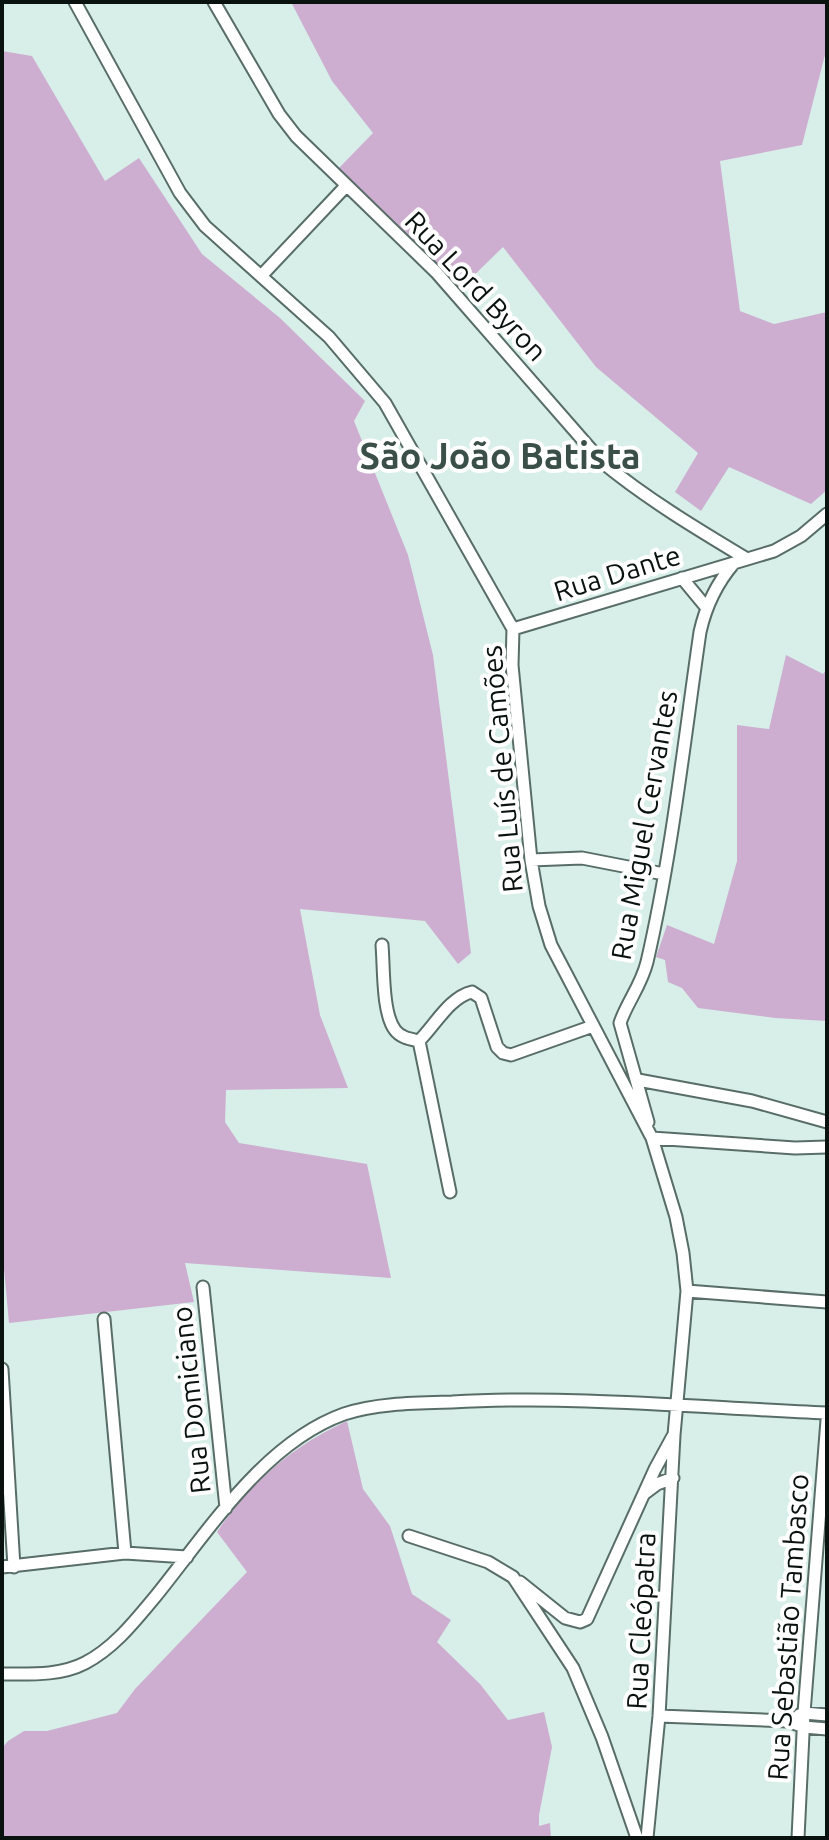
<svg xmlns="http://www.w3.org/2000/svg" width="829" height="1840" viewBox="0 0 829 1840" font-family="Ubuntu,sans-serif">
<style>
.green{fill:#cdaed1}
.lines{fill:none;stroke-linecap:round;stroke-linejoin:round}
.minor-casing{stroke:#586d67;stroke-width:15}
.minor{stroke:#fff;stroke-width:11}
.labels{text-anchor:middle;stroke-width:8;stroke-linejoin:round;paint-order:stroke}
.street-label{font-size:28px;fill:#0a1210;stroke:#fff}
.district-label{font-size:36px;font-weight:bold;fill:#3b4f49;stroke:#fff}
</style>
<rect width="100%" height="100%" fill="#d7efe8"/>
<path class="green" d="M291,2H827V47L802,145L720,161L740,311L774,324L827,312V490L811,504L729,467L701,511L675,492L698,453L596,367L503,247L460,289L339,168L373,133L332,81Z
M2,51L32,56L105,181L139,158L202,254L280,318L365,401L354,421L408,555L433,655L471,953L458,964L425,921L300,909L320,1015L348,1088L226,1090L225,1122L239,1143L367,1164L391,1278L185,1263L194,1302L9,1323L2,1247Z
M786,655L823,674L827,669V1021L775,1018L698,1008L682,988L668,982L665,960L656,957L667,925L714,944L737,861V725L769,729Z
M347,1421L363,1489L390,1526L412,1594L451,1620L437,1642L480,1684L508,1720L544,1712L552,1747L539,1815V1826L550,1823L551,1838H2V1748L8,1741L24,1731H47L117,1713L135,1689L247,1572L217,1532C249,1483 294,1445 347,1421Z"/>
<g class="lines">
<defs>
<path id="minor" d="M75,2L180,193L205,226L329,337L385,403L513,629L512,665L531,860L539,906L551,945L652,1138L676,1217L683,1253L687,1291L674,1435L659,1716L647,1838
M214,2L279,114L296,136L436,272L602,462C647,499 697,529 747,559
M262,275L346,186
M682,578L706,607
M513,629L774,551L801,536L827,514
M531,860L582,858L664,874
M382,945C384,967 382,1013 395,1030C401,1038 410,1039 419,1041C435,1025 450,997 472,992L481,998L497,1047L503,1053L511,1055L593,1026
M419,1041L450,1192
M638,1080L752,1101L827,1122
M648,1122L620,1023C627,1002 641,986 647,962C672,854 684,742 700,632C706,605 716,584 734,563
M652,1138L795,1148L827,1147
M203,1287L226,1508
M687,1291L827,1302
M104,1319L125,1553
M2,1369L14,1567
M645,1493L657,1484L673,1478
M409,1536L488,1562L513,1577L573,1668L602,1737L637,1838
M2,1567L125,1553L187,1557
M520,1582L565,1618L580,1622L587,1619L655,1469L673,1436
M2,1674C29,1674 60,1676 85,1663C114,1648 135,1621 155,1597C207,1533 263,1443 344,1414C377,1403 417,1403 452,1402C575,1395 704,1408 827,1413
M799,1715L804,1713L827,1715
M659,1716L788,1721L804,1727L827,1729
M798,1838L804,1713L827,1420"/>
</defs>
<use href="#minor" class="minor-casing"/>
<use href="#minor" class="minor"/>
</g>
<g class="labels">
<g class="street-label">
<text transform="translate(476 286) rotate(47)" y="10">Rua Lord Byron</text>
<text transform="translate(617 573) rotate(-17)" y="10">Rua Dante</text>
<text transform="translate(502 769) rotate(-95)" y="10">Rua Luís de Camões</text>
<text transform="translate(644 825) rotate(-80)" y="10">Rua Miguel Cervantes</text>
<text transform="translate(191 1400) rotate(-96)" y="10">Rua Domiciano</text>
<text transform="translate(641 1621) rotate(-87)" y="10">Rua Cleópatra</text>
<text transform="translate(788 1627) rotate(-86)" y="10">Rua Sebastião Tambasco</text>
</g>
<g class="district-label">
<text x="500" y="469">São João Batista</text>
</g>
</g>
<rect width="829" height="1840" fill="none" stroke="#0a1210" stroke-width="8"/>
</svg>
